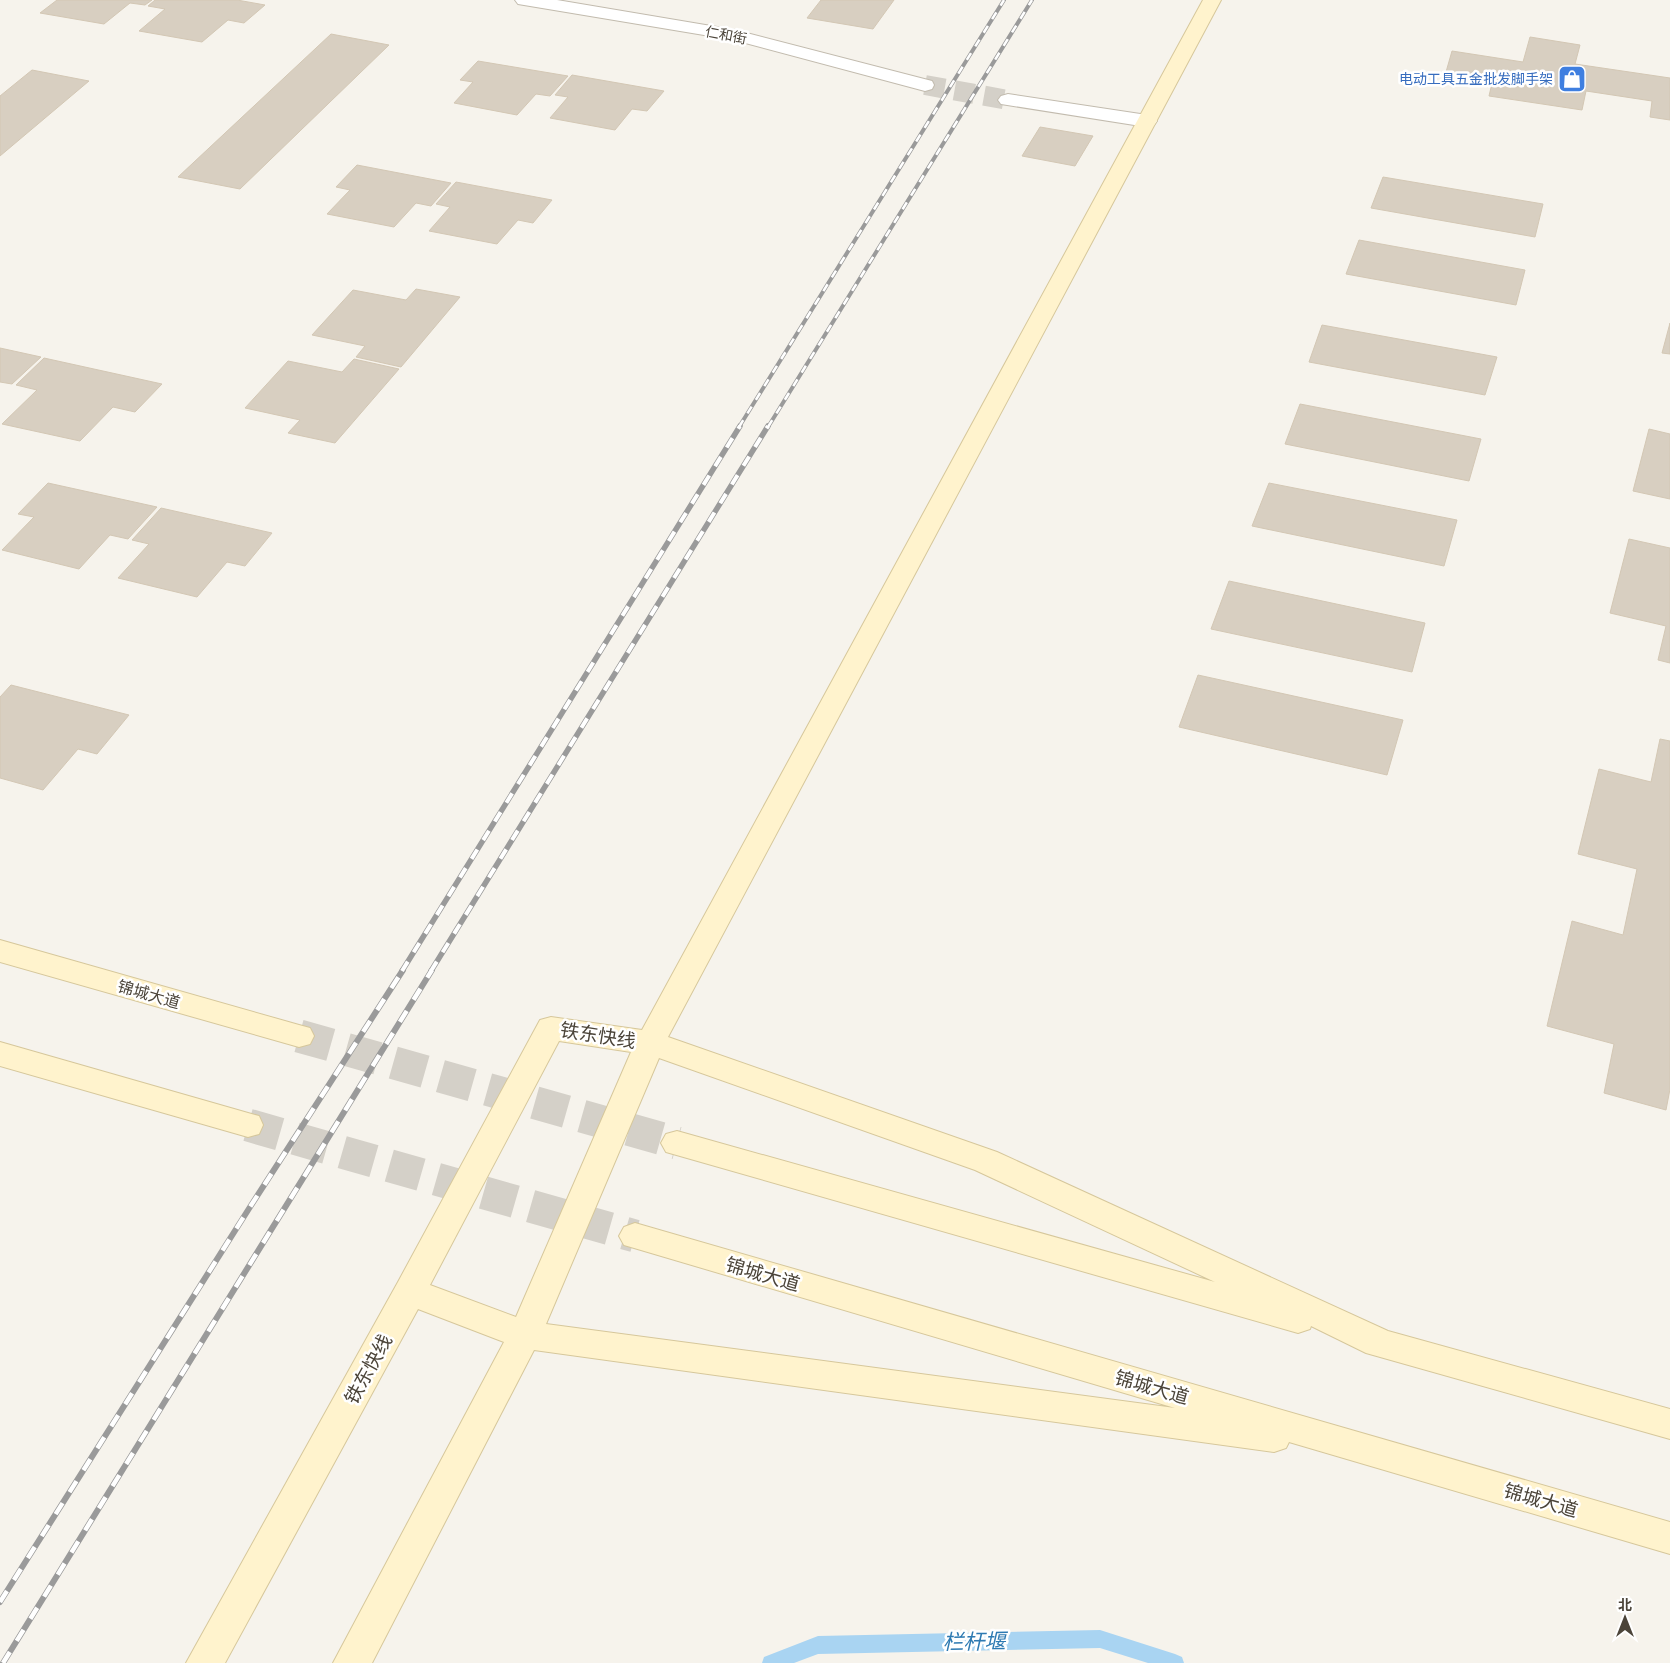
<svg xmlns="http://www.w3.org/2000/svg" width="1670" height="1663" viewBox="0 0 1670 1663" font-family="'Exo 2','Noto Sans SC',sans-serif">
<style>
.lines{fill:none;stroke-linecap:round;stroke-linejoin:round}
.stream{fill:#a9d4f2;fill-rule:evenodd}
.building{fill:#d8cfc1;stroke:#d3c7b4}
.street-tunnel{stroke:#d4d0c8;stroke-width:20;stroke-dasharray:20 10;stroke-linecap:butt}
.secondary-tunnel{stroke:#d4d0c8;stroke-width:33;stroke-dasharray:33 16;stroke-linecap:butt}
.street-casing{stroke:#c2bbae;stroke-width:2}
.secondary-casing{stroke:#d6c79b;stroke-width:2}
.street{fill:#fff;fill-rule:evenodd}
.secondary{fill:#fff3cd;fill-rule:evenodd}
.rail-far2-casing{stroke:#9a9a9a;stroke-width:4}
.rail-far1-casing{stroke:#9a9a9a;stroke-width:5.5}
.rail-casing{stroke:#9a9a9a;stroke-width:6}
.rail-far2{stroke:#fff;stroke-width:2.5;stroke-dasharray:8;stroke-linecap:butt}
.rail-far1{stroke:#fff;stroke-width:4;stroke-dasharray:11;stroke-linecap:butt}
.rail{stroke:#fff;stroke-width:4.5;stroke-dasharray:13;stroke-linecap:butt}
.labels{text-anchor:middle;stroke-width:5;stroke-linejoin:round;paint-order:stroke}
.far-street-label{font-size:14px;fill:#4b4439;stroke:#fff}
.far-shop-label{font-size:14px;fill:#366cbe;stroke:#fff;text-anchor:end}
.street-label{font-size:16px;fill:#4b4439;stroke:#fff}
.near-street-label{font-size:19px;fill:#4b4439;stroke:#fff}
.near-water-label{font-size:21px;font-style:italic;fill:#2e7ab2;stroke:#fff}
</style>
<rect width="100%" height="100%" fill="#f6f3ec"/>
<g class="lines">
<path class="stream" d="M1100,1630L1175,1654L1182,1657L1184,1663H1148L1100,1648L818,1654L794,1663H762L764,1657L818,1636Z"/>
</g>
<path class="building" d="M57,0H152L145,5L130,3L104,24L40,13Z
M155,0H237L265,5L244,23L228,20L202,42L139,31L165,9L148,6Z
M821,0H894L873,29L807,18Z
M331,34L389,45L240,189L178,177Z
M1530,37L1580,45L1575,64L1670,78V120L1650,117L1652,101L1586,91L1582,110L1489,96L1493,79L1446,72L1452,51L1523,62Z
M478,61L568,76L550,96L536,94L517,115L454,103L473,82L460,80Z
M32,70L89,81L0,156V96Z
M572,75L664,91L647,111L632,109L615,130L550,118L568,97L555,95Z
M1040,127L1093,136L1075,166L1022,156Z
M357,165L451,183L431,206L416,203L394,227L327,214L350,190L336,187Z
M1383,177L1543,204L1535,237L1371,208Z
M456,182L552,200L533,223L518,220L497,244L429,231L450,207L436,204Z
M1359,240L1525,270L1516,305L1346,274Z
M416,289L460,297L401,367L356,357L365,346L312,335L353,290L406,300Z
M1670,323V354L1662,353Z
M1322,325L1497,357L1485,395L1309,362Z
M0,348L41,357L12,384L0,382Z
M44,358L162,384L135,412L113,407L80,441L2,424L37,390L16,385Z
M354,359L399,369L335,443L288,433L300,420L245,408L288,361L342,372Z
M1300,404L1481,439L1469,481L1285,444Z
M1649,429L1670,434V499L1633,491Z
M48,483L157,507L128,539L110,535L79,569L2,550L34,517L18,514Z
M1269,483L1457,520L1444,566L1252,526Z
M161,508L272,533L245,566L227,562L197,597L118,578L149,544L132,540Z
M1629,539L1670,548V663L1658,660L1666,626L1610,613Z
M1229,581L1425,623L1412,672L1211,629Z
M1198,675L1403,720L1387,775L1179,727Z
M11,685L129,715L97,754L78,749L43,790L0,778V697Z
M1660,739L1670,741V1089L1666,1110L1604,1093L1614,1044L1547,1026L1572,921L1623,935L1637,869L1578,854L1599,769L1651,782Z"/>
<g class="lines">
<path class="street-tunnel" d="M925,85L1008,100"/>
<path class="secondary-tunnel" d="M299,1036L677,1143
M248,1125L635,1236"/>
<defs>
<path id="street" d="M515,0H557L735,30L932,81L934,85L932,89L925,91L734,40L518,4Z
M1008,94L1147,115L1154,117L1157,121L1154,125L1147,127L1001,104L998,100L1001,96Z"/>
<path id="secondary" d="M1203,0H1221L668,1037L997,1152L1388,1331L1670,1409V1439L1366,1353L1311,1326L1310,1329L1298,1333L666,1152L661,1143L666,1134L677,1131L1215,1282L975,1170L659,1058L546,1324L1175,1408L624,1245L619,1236L624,1227L635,1223L1670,1522V1554L1289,1442L1286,1448L1274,1452L534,1350L372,1663H333L504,1342L418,1309L225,1663H186L398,1282L540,1020L551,1017L642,1030ZM559,1041L631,1052L516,1317L430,1285Z
M0,940L299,1025L310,1028L314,1036L310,1044L299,1047L0,962Z
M0,1042L248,1113L259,1116L263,1125L259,1134L248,1137L0,1066Z"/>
</defs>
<use href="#street" class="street-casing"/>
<use href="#secondary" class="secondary-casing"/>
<use href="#street" class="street"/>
<use href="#secondary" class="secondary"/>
<defs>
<path id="rail-far2" d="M739,427L1004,0
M768,427L1032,0"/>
<path id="rail-far1" d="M402,971L740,426
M431,971L768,426"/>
<path id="rail" d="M0,1602L250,1207L403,970
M3,1663L432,970"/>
</defs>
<use href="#rail-far2" class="rail-far2-casing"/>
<use href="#rail-far1" class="rail-far1-casing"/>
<use href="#rail" class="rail-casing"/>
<use href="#rail-far2" class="rail-far2"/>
<use href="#rail-far1" class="rail-far1"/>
<use href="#rail" class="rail"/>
</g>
<defs>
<symbol id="shop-square" viewBox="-11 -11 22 22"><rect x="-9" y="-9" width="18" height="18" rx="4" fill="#3f7fe0" stroke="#fff"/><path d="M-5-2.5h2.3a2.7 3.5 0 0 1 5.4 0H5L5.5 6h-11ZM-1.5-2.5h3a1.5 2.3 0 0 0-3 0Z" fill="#fff"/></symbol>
</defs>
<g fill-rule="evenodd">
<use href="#shop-square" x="1556" y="63" width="32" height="32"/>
</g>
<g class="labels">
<g class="far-street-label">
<text transform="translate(726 35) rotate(11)" y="5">仁和街</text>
</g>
<g class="far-shop-label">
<text x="1553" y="84">电动工具五金批发脚手架</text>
</g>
<g class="street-label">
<text transform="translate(149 994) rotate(16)" y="6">锦城大道</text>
</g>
<g class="near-street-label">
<text transform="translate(598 1035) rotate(9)" y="7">铁东快线</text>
<text transform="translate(763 1274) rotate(16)" y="7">锦城大道</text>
<text transform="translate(368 1369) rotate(-61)" y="7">铁东快线</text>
<text transform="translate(1152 1387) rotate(16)" y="7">锦城大道</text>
<text transform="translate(1541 1500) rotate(16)" y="7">锦城大道</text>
</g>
<g class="near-water-label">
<text transform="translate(974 1642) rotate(-1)" y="7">栏杆堰</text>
</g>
</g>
<g transform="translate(1625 1618)" stroke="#ffffff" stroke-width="4" paint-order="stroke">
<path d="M0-4L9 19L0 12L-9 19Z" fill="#4b4439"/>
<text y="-8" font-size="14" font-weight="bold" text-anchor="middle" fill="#4b4439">北</text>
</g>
</svg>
